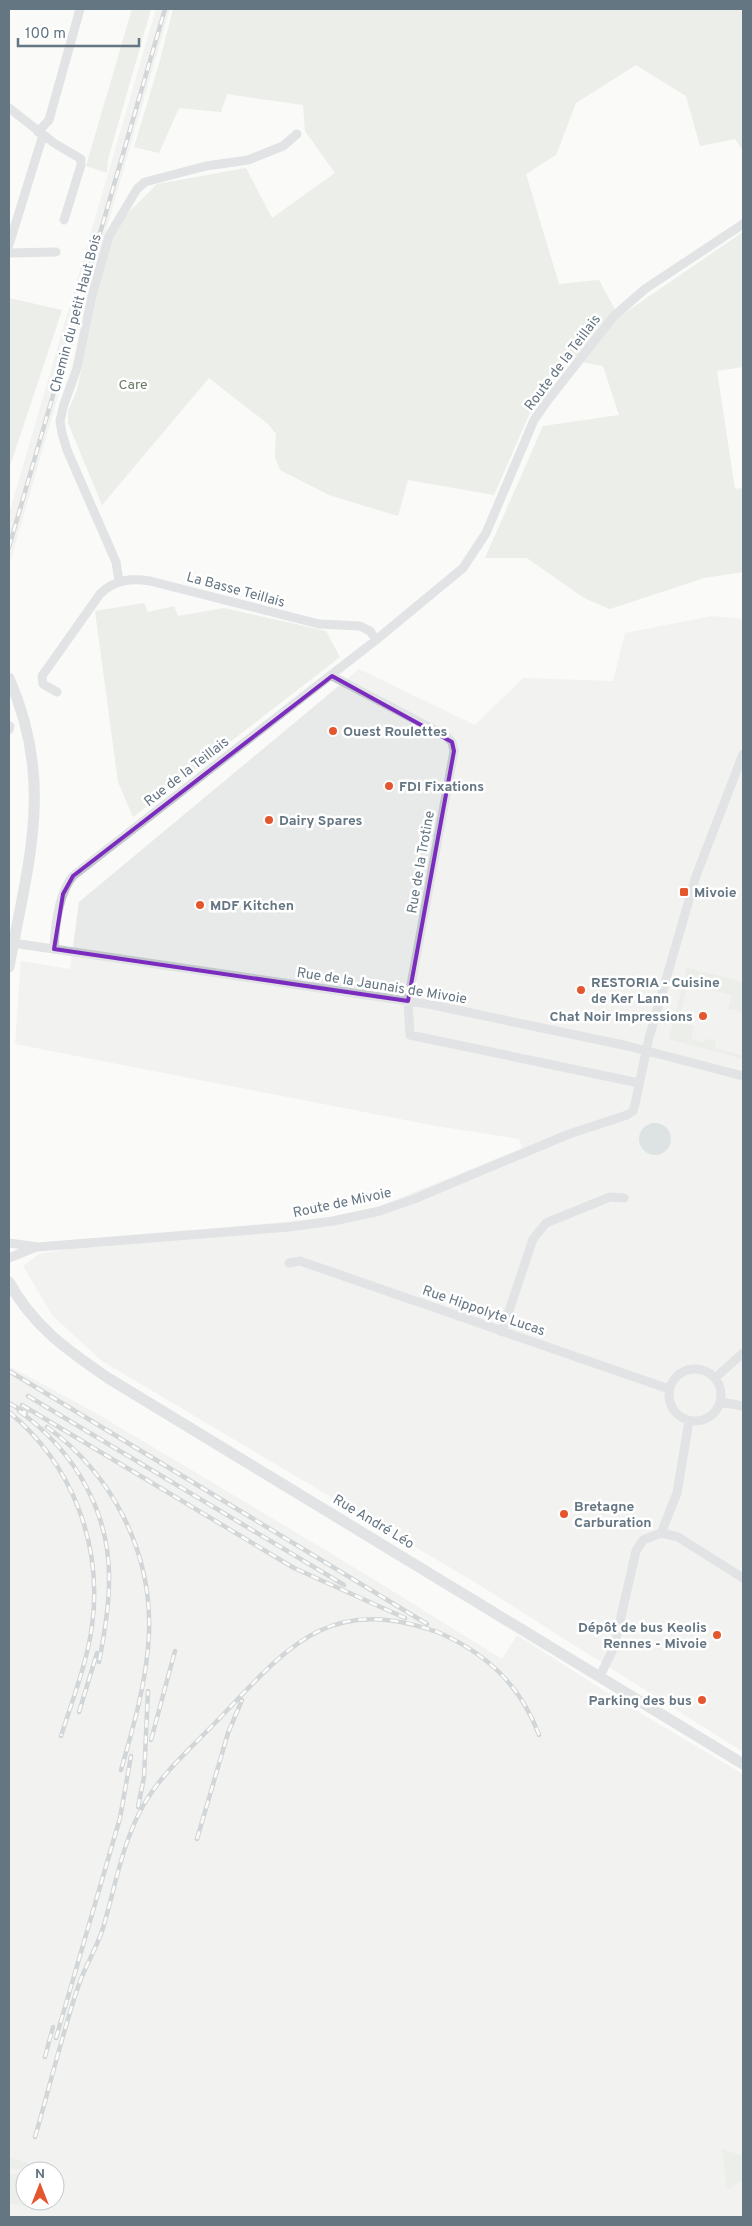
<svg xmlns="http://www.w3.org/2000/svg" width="752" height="2226" viewBox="0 0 752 2226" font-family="Overpass,sans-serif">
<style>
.built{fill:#e8e9e9;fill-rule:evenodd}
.green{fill:#dadfd7}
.water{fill:#bbc7cb}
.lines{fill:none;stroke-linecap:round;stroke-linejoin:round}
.minor{stroke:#c3c8cc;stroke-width:9}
.tertiary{stroke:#c3c8cc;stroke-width:11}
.rail-casing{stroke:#a2aab0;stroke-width:4.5}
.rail{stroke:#fff;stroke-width:2.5;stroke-dasharray:8;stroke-linecap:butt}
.marked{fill:none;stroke:#7b2cbf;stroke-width:4;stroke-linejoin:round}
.poi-dot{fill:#e4572e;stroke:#fff;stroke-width:2}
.labels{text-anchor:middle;stroke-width:5;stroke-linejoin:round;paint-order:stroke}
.street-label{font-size:14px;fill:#657683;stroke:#fff}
.park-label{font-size:14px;fill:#687a64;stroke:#fff}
.poi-label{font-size:14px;font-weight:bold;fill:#657683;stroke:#fff;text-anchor:start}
</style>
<rect width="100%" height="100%" fill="#fafaf8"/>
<path class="built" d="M156,9H170L9,566V514Z
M712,616L743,619V1752L476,1583L102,1361L53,1316L23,1266L39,1254L134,1237L331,1217L380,1206L522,1148L519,1139L436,1126L15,1044L21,961L70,969L79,902L359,669L475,725L523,678L613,681L625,633Z
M9,1366L94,1412L339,1558L502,1659L517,1635L622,1702L743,1774V2217H9ZM25,2171H55V2201H25Z"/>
<path class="green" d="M132,9H151L108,159L107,173L86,166Z
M173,9H743V151L735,139L700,146L686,96L636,65L576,103L556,155L526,174L559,284L599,280L619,317L743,232V367L717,371L735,489L743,488V572L704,578L610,609L584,598L527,558H485L543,426L619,415L603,366L569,360L529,415L494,495L408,480L398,516L329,495L280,470L275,457L276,434L268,424L209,378L102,505L68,423V411L77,390L99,287L112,239L124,217L157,184L246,168L272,218L335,173L305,131L303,105L227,94L221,112L179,108L159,153L134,147L159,64Z
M9,298L62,310L9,469Z
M144,603L148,612L174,606L178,616L224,608L326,631L340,657L133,817L118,782L95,611Z
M687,968L743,982V1012L728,1009L732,995L688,984L678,1022L694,1026L691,1039L703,1043L705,1039L716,1041L715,1048L743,1056V1059L669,1039Z
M722,2149L743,2156V2180L727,2190Z
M9,2157L31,2164L37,2169H9Z
M9,2174H25V2201H34L24,2206L9,2203Z"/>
<path class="water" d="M639 1139a16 16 0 1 1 32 0a16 16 0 1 1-32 0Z"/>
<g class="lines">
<path class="minor" d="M9,108L54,143L81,159V165L64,220
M38,132L49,120L80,9
M13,232L43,135
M9,245L13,232L9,231
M9,253L56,252
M119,581L116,562L67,450L62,433L60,421L64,404L77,368L93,292L109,236L137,189L145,182L206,166L248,160L283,146L297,134
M332,676L446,736L452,742L454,751L408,1001L410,1035L639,1083
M57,692L43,684L42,676L100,594C114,580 130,578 150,581L319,624L360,626L370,631L376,640L463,568L486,533L534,420L548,400L614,316L645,289L743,224
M9,730L10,726
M13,943L428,1004L628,1046L743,1076
M54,949C55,926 58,894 73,876L376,640
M9,1243L38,1247L289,1227L333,1221L380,1211L414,1199L569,1134L627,1115L633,1111L635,1104L649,1038L696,876L743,754
M9,1258L36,1247
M289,1263L300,1261L669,1389
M502,1332L533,1239L546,1223L610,1197L624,1198
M669 1395a26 26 0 1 1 52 0a26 26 0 1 1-52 0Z
M715,1378L743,1353
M721,1402L743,1406
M661,1533L678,1537L743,1578
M600,1676L614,1647L636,1551L643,1540L661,1533L677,1493L689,1421"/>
<path class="tertiary" d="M9,678C55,783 28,862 9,967
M9,1282C33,1326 67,1350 108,1378L743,1764"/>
<defs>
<path id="rail" d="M9,547L165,9
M9,1371L427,1624
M28,1396L344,1585
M9,1403L26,1413
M22,1405L294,1568L405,1618
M19,1411C75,1451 111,1513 109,1583C109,1609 104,1636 99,1662
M9,1412C72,1464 103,1544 92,1626C87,1663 72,1701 61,1736
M47,1427C112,1474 152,1551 149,1633C147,1680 134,1725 121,1770
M435,1631C485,1652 520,1684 539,1735
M79,1712L97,1653
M151,1740L175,1651
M138,1807L144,1777L148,1691
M197,1839L228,1733L242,1700
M56,2038L120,1818L131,1756
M45,2057L53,2027
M35,2137C50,2086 62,2034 79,1984C86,1965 97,1947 103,1928C115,1888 122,1843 143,1806C161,1774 190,1749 215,1723C287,1648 327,1592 440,1633"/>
</defs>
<use href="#rail" class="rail-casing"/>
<use href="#rail" class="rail"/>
</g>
<path d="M0 0H752V2226H0ZM332,676L452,742L454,751L408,1001L54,949L63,894L73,876Z" fill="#fafaf8" fill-opacity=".55" fill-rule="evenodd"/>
<path class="marked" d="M332,676L452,742L454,751L408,1001L54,949L63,894L73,876Z"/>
<g class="poi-dot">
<circle cx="333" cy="731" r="5"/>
<circle cx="389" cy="786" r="5"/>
<circle cx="269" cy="820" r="5"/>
<rect x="679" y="887" width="10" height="10" rx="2.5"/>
<circle cx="200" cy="905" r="5"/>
<circle cx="581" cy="990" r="5"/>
<circle cx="703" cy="1016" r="5"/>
<circle cx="564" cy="1514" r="5"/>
<circle cx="717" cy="1635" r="5"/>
<circle cx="702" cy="1700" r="5"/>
</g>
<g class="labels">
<g class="street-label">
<text transform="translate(75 313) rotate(-75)" y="5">Chemin du petit Haut Bois</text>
<text transform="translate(562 362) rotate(-53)" y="5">Route de la Teillais</text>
<text transform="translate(236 589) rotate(15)" y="5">La Basse Teillais</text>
<text transform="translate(186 771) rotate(-38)" y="5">Rue de la Teillais</text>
<text transform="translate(420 862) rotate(-80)" y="5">Rue de la Trotine</text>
<text transform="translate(382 985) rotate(9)" y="5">Rue de la Jaunais de Mivoie</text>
<text transform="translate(342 1202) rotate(-12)" y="5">Route de Mivoie</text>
<text transform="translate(484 1310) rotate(19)" y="5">Rue Hippolyte Lucas</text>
<text transform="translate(374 1521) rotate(31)" y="5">Rue André Léo</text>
</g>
<g class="park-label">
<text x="133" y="389">Care</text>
</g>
<g class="poi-label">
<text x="343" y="736">Ouest Roulettes</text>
<text x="399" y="791">FDI Fixations</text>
<text x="279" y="825">Dairy Spares</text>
<text x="694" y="897">Mivoie</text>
<text x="210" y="910">MDF Kitchen</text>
<text x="591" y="987">RESTORIA - Cuisine<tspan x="591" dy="16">de Ker Lann</tspan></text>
<text x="693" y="1021" text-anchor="end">Chat Noir Impressions</text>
<text x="574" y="1511">Bretagne<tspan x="574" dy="16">Carburation</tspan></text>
<text x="707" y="1632" text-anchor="end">Dépôt de bus Keolis<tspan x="707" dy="16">Rennes - Mivoie</tspan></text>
<text x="692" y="1705" text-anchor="end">Parking des bus</text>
</g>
</g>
<rect width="752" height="2226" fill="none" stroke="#657683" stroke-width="20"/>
<g transform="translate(40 2186)"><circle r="24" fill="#ffffff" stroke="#c1c8cd"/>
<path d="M0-4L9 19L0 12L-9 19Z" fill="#e4572e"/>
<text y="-8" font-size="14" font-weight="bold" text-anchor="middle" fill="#657683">N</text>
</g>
<path d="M18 38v8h121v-8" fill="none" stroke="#657683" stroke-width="2.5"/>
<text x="25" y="38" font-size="15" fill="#657683" stroke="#ffffff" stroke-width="4" paint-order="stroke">100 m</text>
</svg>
